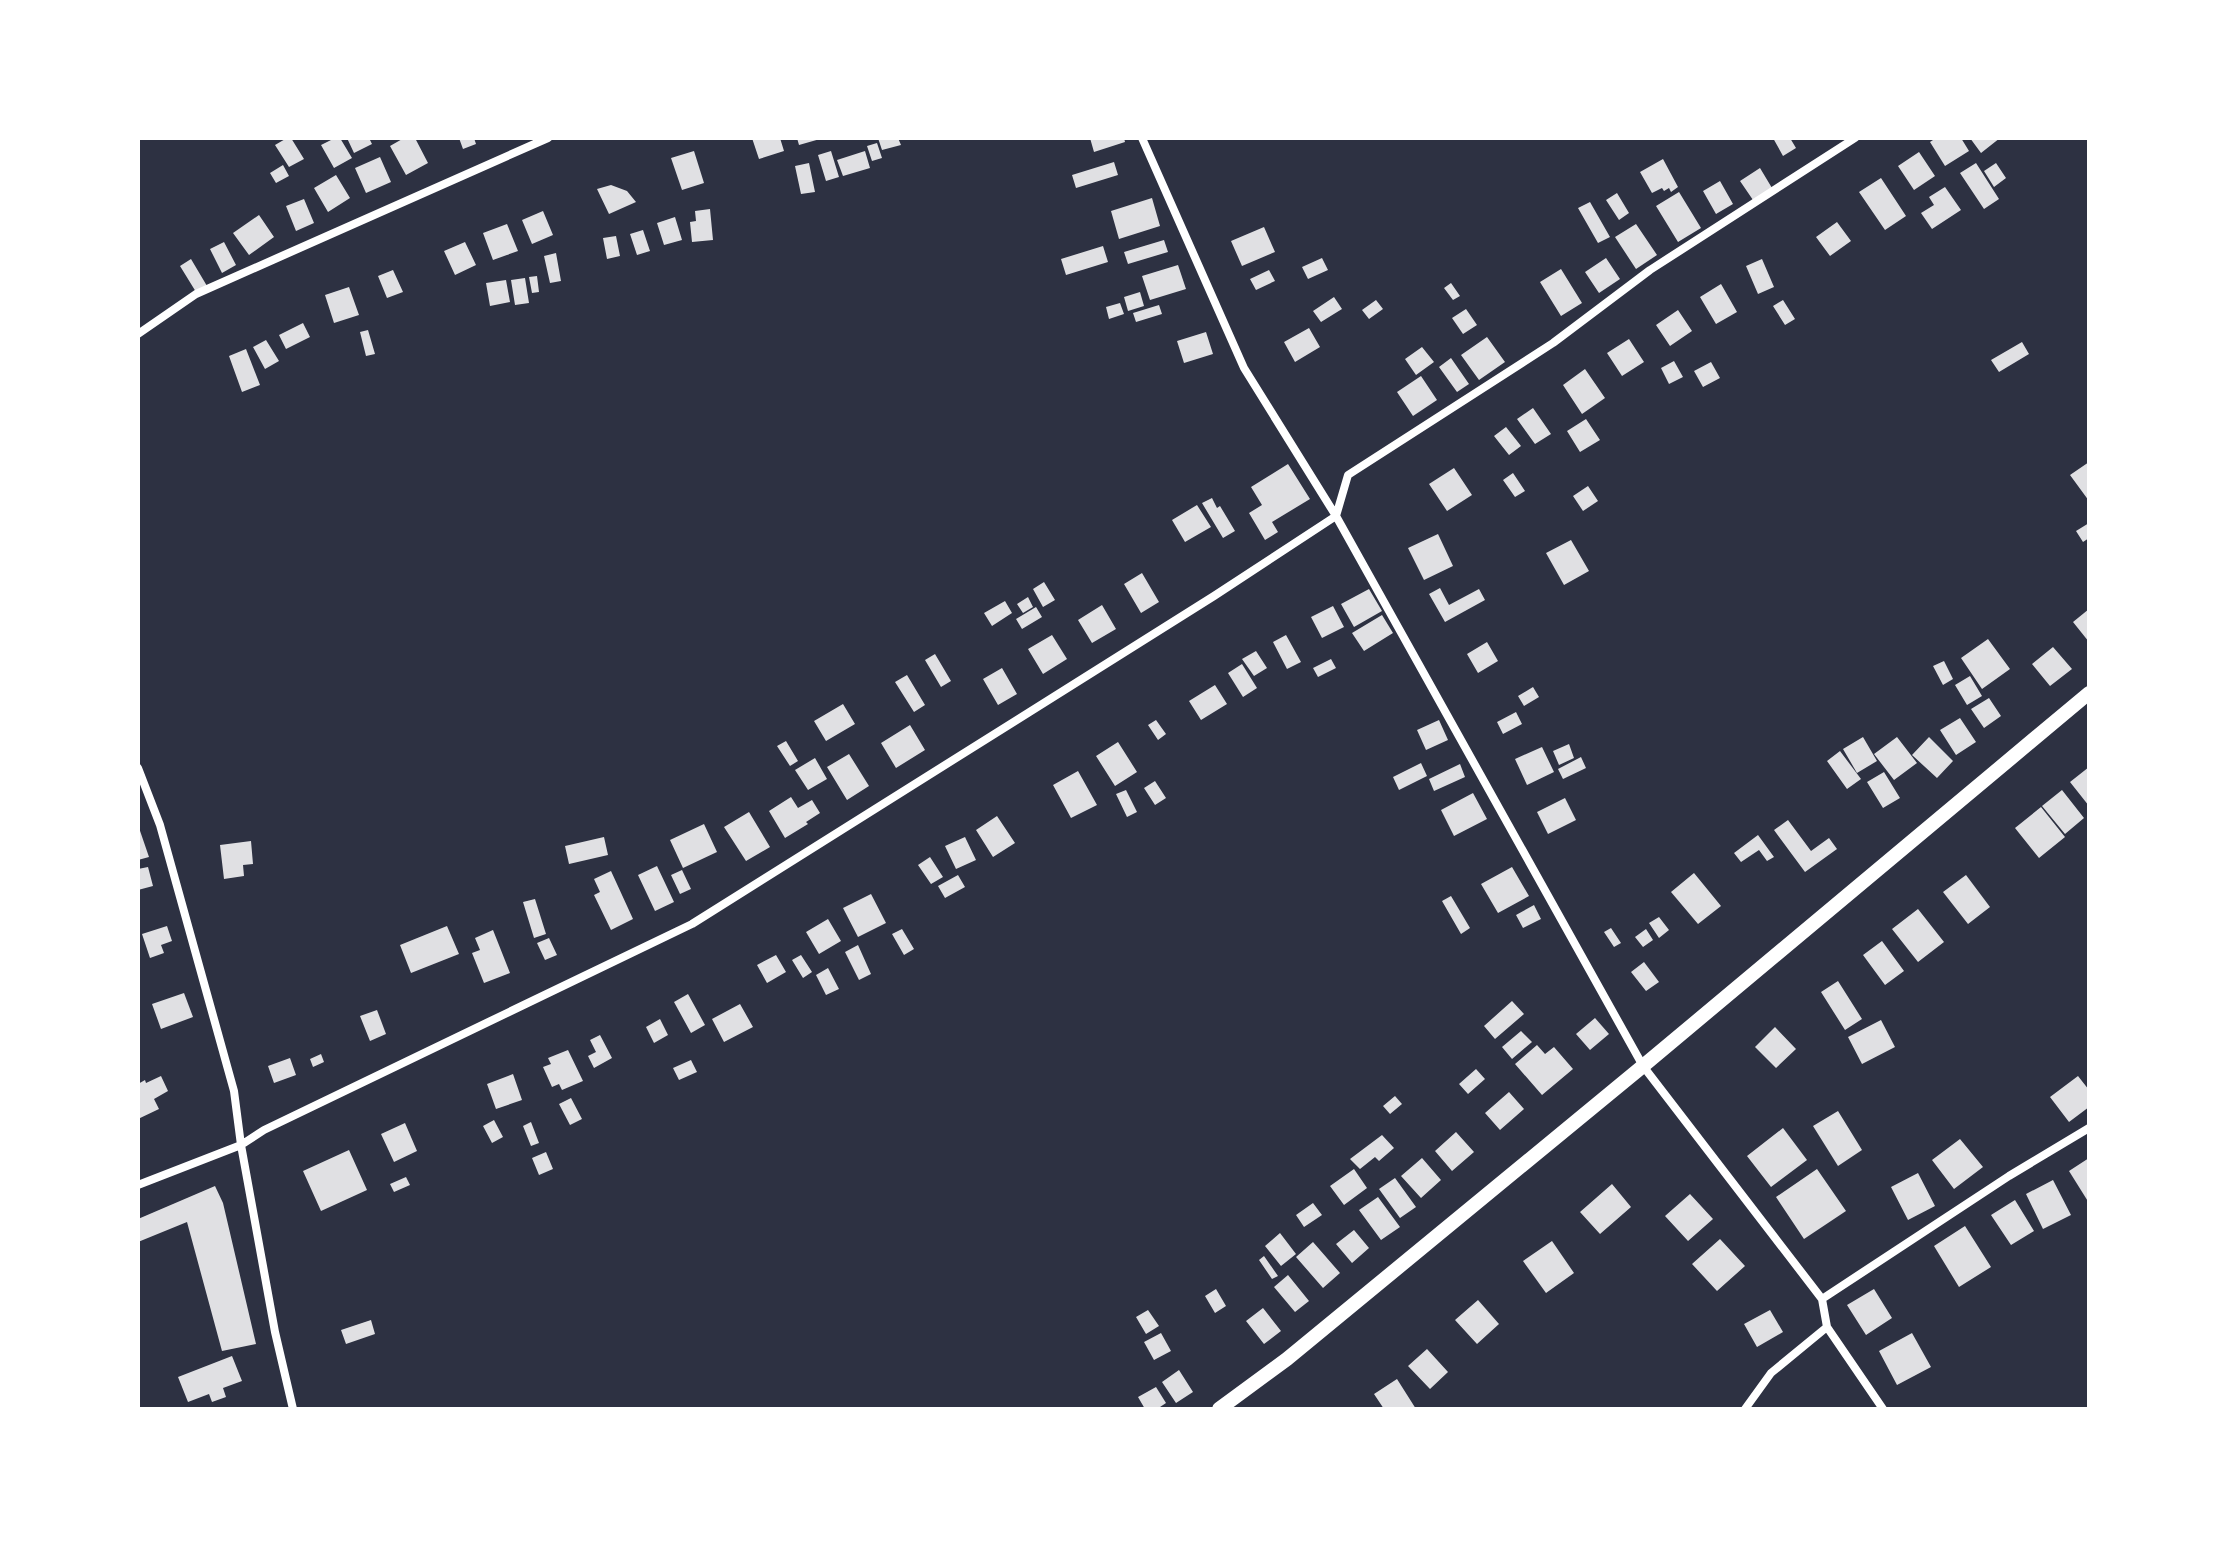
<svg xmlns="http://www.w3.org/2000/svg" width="2227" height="1547" viewBox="0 0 2227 1547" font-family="Ubuntu,sans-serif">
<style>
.building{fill:#e0e0e3}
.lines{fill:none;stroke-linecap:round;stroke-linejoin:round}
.minor{stroke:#fff;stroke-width:8}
.secondary{stroke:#fff;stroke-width:14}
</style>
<rect width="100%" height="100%" fill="#2d3142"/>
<path class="building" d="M287,138H291L304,159L289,167L275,145Z
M335,138H340L352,158L334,168L321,145Z
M347,138H369L372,144L354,153Z
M404,138H415L428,163L406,175L390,146Z
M459,138H474L476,144L463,149Z
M752,138H780L784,151L759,159Z
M797,138H820V139L799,145Z
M878,138H898L901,145L882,150Z
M1090,138H1124L1125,142L1094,152Z
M1773,138H1790L1796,148L1783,156Z
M1936,138H1961L1969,151L1945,166L1930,142Z
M1970,138H2000L1981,153Z
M877,143L882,158L872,161L867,146Z
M694,151L704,183L682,190L671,158Z
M831,151L839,177L826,181L818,155Z
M865,151L870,168L843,176L837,160Z
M1919,152L1935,176L1914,190L1898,166Z
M380,157L391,182L366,193L355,168Z
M1663,159L1678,187L1671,192L1669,188L1664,191L1662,188L1652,193L1640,172Z
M1114,162L1118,175L1076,188L1072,175Z
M809,163L815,192L801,194L795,166Z
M1976,163L1999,199L1984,209L1960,173Z
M1996,163L2006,178L1994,187L1984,171Z
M283,165L289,176L276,183L270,173Z
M1760,168L1772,188L1753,200L1740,181Z
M336,175L350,198L328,212L314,188Z
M1881,178L1906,216L1885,230L1859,192Z
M1720,181L1733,204L1716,214L1703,191Z
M611,185L627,191L636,202L609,214L597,189Z
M1945,187L1961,210L1932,229L1921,213L1934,205L1929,197Z
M1679,192L1701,228L1678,242L1656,206Z
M1617,193L1629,213L1619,220L1606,200Z
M1152,198L1160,226L1119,239L1111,211Z
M304,199L314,223L296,231L286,206Z
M1590,202L1610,237L1598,243L1578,208Z
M710,209L713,240L692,242L690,222L696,221L695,211Z
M543,211L553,235L532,244L522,220Z
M259,215L274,237L249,255L233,233Z
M675,217L682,240L664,245L657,223Z
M1837,222L1851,241L1830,256L1816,237Z
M507,224L518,251L493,260L483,233Z
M1636,224L1657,255L1636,269L1615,237Z
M1264,227L1275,252L1242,266L1231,241Z
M643,230L650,251L637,255L630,234Z
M616,236L620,256L607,259L603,238Z
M1164,240L1168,252L1128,264L1124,252Z
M224,242L236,265L222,273L210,249Z
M465,242L476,265L455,275L444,251Z
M1103,246L1108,262L1066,275L1061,259Z
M556,253L561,281L550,283L544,256Z
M1322,258L1328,270L1308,279L1302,267Z
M1606,258L1620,279L1599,293L1585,272Z
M191,259L207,286L196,292L180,266Z
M1762,259L1774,287L1758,294L1746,266Z
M1178,265L1186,289L1150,300L1142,276Z
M1561,269L1582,303L1561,316L1540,282Z
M393,270L403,292L387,298L378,276Z
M1269,270L1275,281L1256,290L1250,279Z
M537,276L539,292L532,293L529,277Z
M525,278L529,303L515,305L511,280Z
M506,280L510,302L490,306L486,283Z
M1451,283L1460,296L1453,300L1444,288Z
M1721,284L1737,312L1716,324L1700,297Z
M349,287L359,315L334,323L325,295Z
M1140,292L1144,306L1128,311L1124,297Z
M1334,297L1342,309L1321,322L1313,311Z
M1376,300L1383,309L1369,319L1362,310Z
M1783,300L1795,319L1785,325L1773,306Z
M1120,303L1124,314L1109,319L1106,307Z
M1159,305L1162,314L1136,322L1133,313Z
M1466,309L1477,325L1463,334L1452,318Z
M1678,310L1692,331L1670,346L1656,325Z
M303,323L310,337L286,349L279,335Z
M1309,328L1320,347L1295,362L1284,342Z
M368,330L375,354L366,356L360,332Z
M1206,332L1213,354L1184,363L1177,341Z
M1487,337L1505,362L1479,380L1461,355Z
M1629,339L1644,362L1622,376L1607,353Z
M266,340L279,361L265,369L253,347Z
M2022,342L2029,354L1999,372L1991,360Z
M1422,347L1434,362L1416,375L1405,359Z
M246,349L260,385L242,392L229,356Z
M1451,358L1469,384L1457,392L1439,367Z
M1674,361L1683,377L1669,384L1661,368Z
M1711,362L1720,378L1703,387L1694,371Z
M1585,369L1605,398L1582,414L1563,385Z
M1421,376L1437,400L1413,416L1397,392Z
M1533,408L1551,434L1535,444L1517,419Z
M1586,419L1600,440L1580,452L1567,431Z
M1506,427L1521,446L1509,455L1494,436Z
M2089,462V501L2070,475Z
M1288,464L1310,499L1272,522L1278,532L1265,540L1249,513L1262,505L1251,487Z
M1454,468L1472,495L1447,511L1429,484Z
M1513,473L1525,491L1515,497L1503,480Z
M1588,486L1598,501L1583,511L1573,496Z
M1212,498L1217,508L1220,506L1235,531L1223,538L1202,503Z
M1197,505L1211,527L1185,542L1172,520Z
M2089,523V538L2083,542L2076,531Z
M1438,534L1453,566L1424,580L1408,548Z
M1571,540L1589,571L1564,585L1546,553Z
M1142,573L1159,602L1141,613L1124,584Z
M1044,582L1055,600L1043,607L1033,589Z
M1440,588L1449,605L1479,589L1485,600L1445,622L1429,594Z
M1369,589L1382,611L1354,627L1341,604Z
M1028,597L1033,607L1023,613L1017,604Z
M1005,601L1012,613L992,626L984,613Z
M1102,605L1116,629L1092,643L1078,620Z
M1333,606L1344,627L1322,638L1311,617Z
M1036,607L1042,617L1022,629L1016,619Z
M2089,609V642L2073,622Z
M1382,615L1393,633L1364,651L1352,633Z
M1052,635L1067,659L1043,674L1028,649Z
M1286,635L1301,662L1287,669L1273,642Z
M1988,639L2010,669L1982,689L1961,658Z
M1487,642L1498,661L1478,673L1467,654Z
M2053,647L2072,669L2050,686L2032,664Z
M1256,651L1267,668L1254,676L1242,659Z
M935,654L951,681L941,687L925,660Z
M1331,659L1336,668L1318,677L1313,668Z
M1944,661L1953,679L1943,685L1933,666Z
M1242,664L1257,688L1243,697L1228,673Z
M1002,668L1017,694L998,705L983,679Z
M907,675L925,705L914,712L895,682Z
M1970,676L1982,696L1967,705L1955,685Z
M1215,685L1227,704L1201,720L1189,701Z
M1533,687L1539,697L1524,706L1518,696Z
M1989,698L2001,716L1984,728L1971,709Z
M843,704L855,724L826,741L814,721Z
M1516,712L1522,724L1503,734L1497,722Z
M1960,718L1976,742L1956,755L1940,730Z
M1156,720L1166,734L1158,740L1148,725Z
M1439,720L1448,740L1426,750L1417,730Z
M910,725L925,750L896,768L881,743Z
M1863,737L1877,761L1857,773L1843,749Z
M1897,737L1917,763L1894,780L1874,754Z
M1929,737L1953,761L1937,778L1912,755Z
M786,741L798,761L790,766L777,746Z
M1118,742L1137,772L1115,786L1096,756Z
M1569,744L1574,758L1559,765L1553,751Z
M1542,747L1554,772L1527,785L1515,759Z
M1840,751L1861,779L1847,789L1827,761Z
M849,754L869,786L847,800L827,767Z
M1581,757L1586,768L1563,779L1558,769Z
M815,758L827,779L808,790L795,770Z
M1421,763L1427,776L1399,790L1393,777Z
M1460,764L1465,777L1434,791L1429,779Z
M2089,767V806L2070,782Z
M1078,771L1097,805L1071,818L1053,785Z
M1884,772L1900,798L1883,808L1867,782Z
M1155,781L1166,798L1155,805L1144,788Z
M1126,790L1137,812L1127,817L1116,794Z
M2062,790L2084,818L2065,834L2042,806Z
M1473,793L1487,819L1454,836L1441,810Z
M791,797L798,808L812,800L820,813L806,822L808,824L785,838L769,811Z
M1565,798L1576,820L1548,834L1537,812Z
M2041,807L2065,837L2039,858L2015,828Z
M749,812L770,847L746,861L724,827Z
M997,816L1015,843L993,857L976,830Z
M1788,820L1811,851L1829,838L1837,849L1805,872L1774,830Z
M704,824L717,852L683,868L670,840Z
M138,825L149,857L138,860Z
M1758,835L1774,857L1767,861L1759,850L1741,862L1734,853Z
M604,837L608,855L569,864L565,846Z
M965,837L976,860L956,869L945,846Z
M251,841L253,864L243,865L244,876L224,879L220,845Z
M930,857L943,877L931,884L918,865Z
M657,866L674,902L655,911L638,875Z
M148,867L153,886L138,890V869Z
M1512,867L1529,896L1498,913L1481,884Z
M682,870L691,889L680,894L671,875Z
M611,871L633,919L611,930L594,895L600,892L594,879Z
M1694,873L1721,906L1698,924L1671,892Z
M958,875L965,887L945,898L938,886Z
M1966,875L1990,907L1968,924L1943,892Z
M871,894L886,923L858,937L843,908Z
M1451,896L1470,928L1461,934L1442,901Z
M535,899L546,934L534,938L523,902Z
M1534,905L1541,919L1523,928L1516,915Z
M1918,909L1944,942L1918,962L1892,929Z
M1659,917L1669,930L1659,938L1649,923Z
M828,919L841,941L819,954L806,932Z
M167,926L172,941L161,945L164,953L150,958L142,934Z
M447,926L459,954L411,973L400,945Z
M1611,928L1621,943L1614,947L1604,932Z
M902,929L914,949L904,955L892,934Z
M1646,929L1653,940L1643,947L1635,937Z
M493,930L510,973L484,983L472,953L480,950L475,938Z
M549,938L557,955L545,960L537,943Z
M1882,941L1904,971L1885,985L1863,955Z
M858,945L871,974L859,980L845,952Z
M776,955L786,972L767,983L757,965Z
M801,955L812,972L803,978L792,960Z
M1644,962L1659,982L1646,991L1631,972Z
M828,968L839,989L826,995L816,975Z
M1838,981L1862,1019L1845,1030L1821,992Z
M184,993L193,1017L161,1029L152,1004Z
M688,994L705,1025L691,1033L674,1002Z
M1512,1001L1524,1014L1495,1039L1484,1026Z
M740,1004L753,1027L724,1042L712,1019Z
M377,1010L386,1034L370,1041L360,1016Z
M1595,1018L1609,1034L1590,1050L1576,1034Z
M660,1019L668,1035L654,1043L646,1027Z
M1881,1020L1895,1047L1862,1064L1848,1037Z
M1775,1027L1796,1049L1776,1068L1755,1047Z
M1521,1031L1532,1042L1512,1059L1502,1047Z
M600,1035L612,1058L594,1068L588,1056L596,1052L590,1040Z
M1537,1045L1545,1054L1554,1047L1573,1069L1542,1095L1515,1064Z
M568,1050L583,1081L562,1090L559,1084L552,1087L543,1067L551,1064L548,1058Z
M321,1054L324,1062L313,1067L310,1059Z
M290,1058L296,1075L274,1083L268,1066Z
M691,1060L697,1072L679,1080L673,1068Z
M1476,1069L1485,1079L1468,1094L1459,1084Z
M513,1074L522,1100L496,1109L487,1084Z
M161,1076L168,1091L154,1099L159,1109L138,1119V1084L145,1080L146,1083Z
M2078,1076L2089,1090V1107L2069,1122L2050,1097Z
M1509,1092L1524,1109L1500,1130L1485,1113Z
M1395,1096L1402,1104L1390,1114L1383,1106Z
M571,1098L582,1119L570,1125L559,1104Z
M1838,1111L1862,1150L1838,1166L1813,1126Z
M494,1120L503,1137L492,1143L483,1126Z
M531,1122L539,1143L531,1146L523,1126Z
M405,1123L417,1151L394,1162L381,1134Z
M1783,1128L1807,1160L1771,1187L1747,1156Z
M1456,1132L1474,1152L1452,1171L1435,1151Z
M1382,1135L1394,1148L1379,1161L1375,1157L1360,1169L1350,1159Z
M1960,1139L1983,1167L1954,1189L1932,1160Z
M349,1150L367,1190L321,1211L303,1171Z
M546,1152L553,1169L539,1175L532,1158Z
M1422,1158L1441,1180L1421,1198L1401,1176Z
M2089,1158V1203L2069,1171Z
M1354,1169L1367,1188L1344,1205L1330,1186Z
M1817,1169L1846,1211L1804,1239L1776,1197Z
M1918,1173L1935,1206L1908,1220L1891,1187Z
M406,1177L410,1185L394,1192L390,1184Z
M1395,1178L1416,1207L1400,1218L1379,1189Z
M2053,1180L2071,1215L2043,1229L2026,1194Z
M1612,1184L1631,1207L1600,1234L1580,1212Z
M215,1186L223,1203L256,1344L222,1351L187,1222L138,1242V1219Z
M1690,1194L1713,1219L1688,1241L1665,1216Z
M1378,1197L1400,1227L1381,1240L1359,1210Z
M2015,1200L2034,1231L2011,1245L1991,1215Z
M1313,1203L1322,1215L1304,1227L1296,1215Z
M1965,1226L1991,1267L1959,1287L1934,1246Z
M1354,1230L1369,1248L1352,1263L1336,1244Z
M1280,1233L1296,1254L1281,1266L1265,1246Z
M1720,1239L1745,1266L1717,1291L1692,1264Z
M1552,1241L1574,1273L1546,1293L1523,1261Z
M1313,1242L1340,1273L1323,1288L1296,1257Z
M1264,1256L1278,1276L1272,1279L1259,1260Z
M1288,1275L1309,1301L1295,1312L1274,1287Z
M1216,1289L1226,1306L1215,1313L1205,1296Z
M1874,1289L1892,1318L1866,1335L1847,1305Z
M1478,1300L1499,1324L1477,1344L1455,1320Z
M1263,1308L1281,1331L1264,1344L1246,1321Z
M1148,1310L1159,1326L1146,1334L1136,1317Z
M1770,1310L1783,1332L1757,1347L1744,1324Z
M371,1320L375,1334L346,1344L341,1330Z
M1161,1333L1171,1351L1154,1360L1144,1342Z
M1912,1333L1931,1367L1897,1385L1879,1351Z
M1427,1349L1448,1372L1430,1389L1408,1366Z
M232,1356L242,1381L223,1388L226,1397L212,1402L209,1394L188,1402L178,1377Z
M1179,1370L1193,1392L1176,1403L1162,1382Z
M1397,1379L1416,1409H1384L1374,1394Z
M1156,1387L1166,1403L1157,1409H1145L1138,1397Z"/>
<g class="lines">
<path class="minor" d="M1142,138L1244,368L1336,516L1643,1066L1822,1299L1827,1327L1883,1409
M138,334L196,294L548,138
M138,768L160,825L234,1091L241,1145L275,1332L293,1409
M138,1185L241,1145L264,1130L692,924L1214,596L1336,516L1348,475L1553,343L1650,270L1855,138
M1822,1299L2009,1176L2089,1128
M1745,1409L1771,1373L1827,1327"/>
<path class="secondary" d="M1219,1409L1287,1359L1643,1066L2089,693"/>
</g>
<rect width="2227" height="1547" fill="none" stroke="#ffffff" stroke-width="280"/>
</svg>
